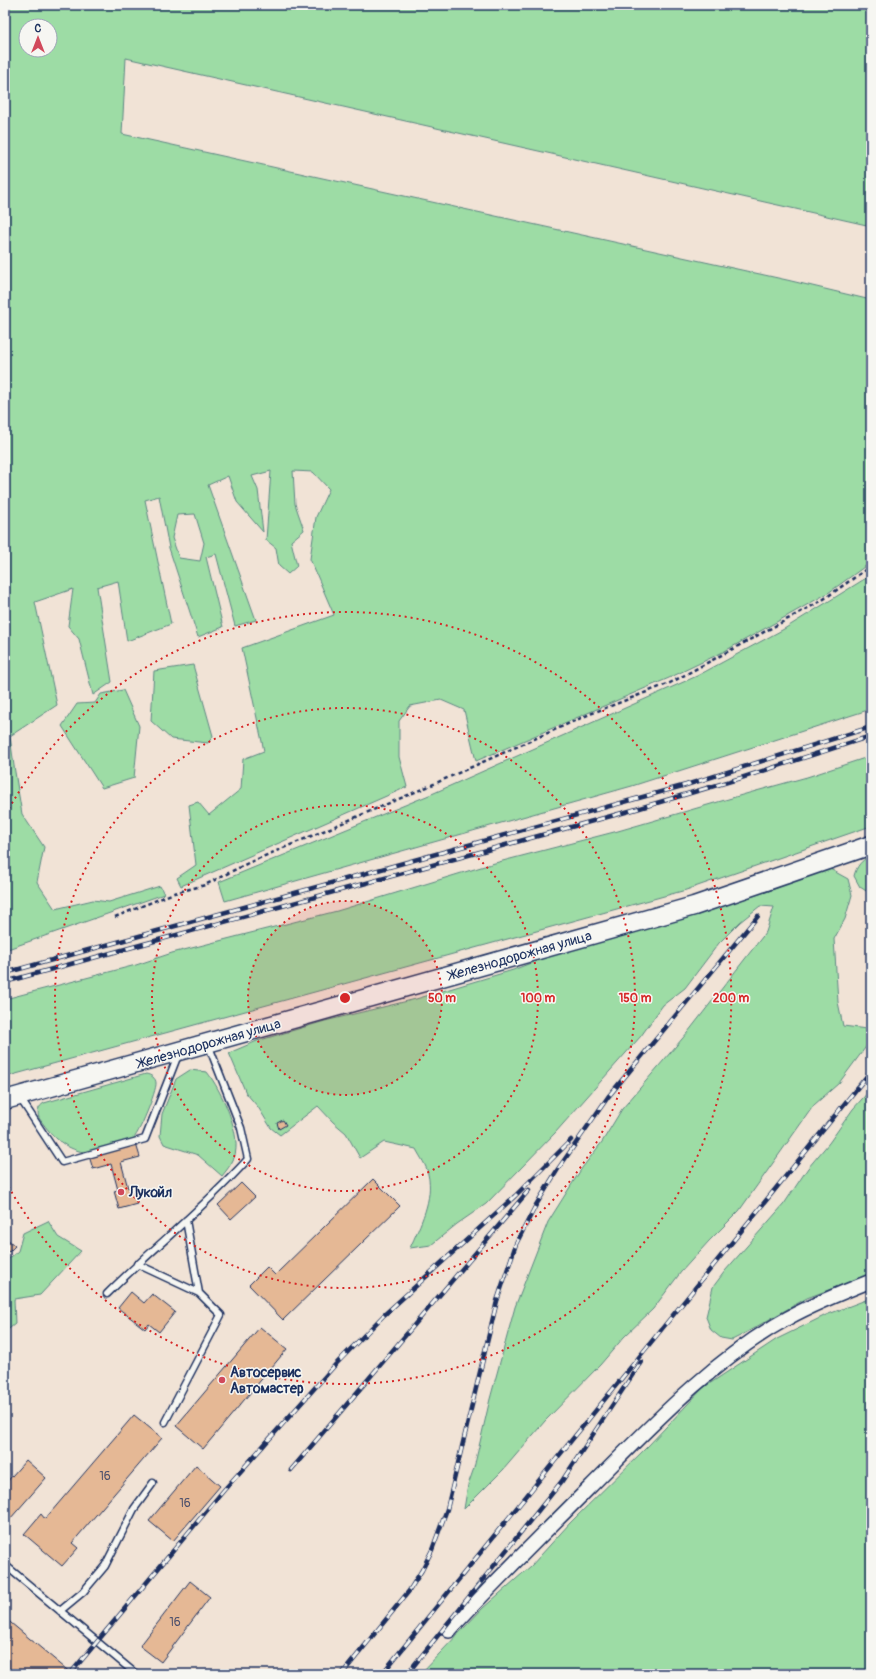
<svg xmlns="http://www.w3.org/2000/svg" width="876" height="1679" viewBox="0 0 876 1679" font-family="Pangolin,sans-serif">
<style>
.green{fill:#9ddca5;stroke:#5c8682;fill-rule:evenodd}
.building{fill:#e5b895;stroke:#1b2f5e}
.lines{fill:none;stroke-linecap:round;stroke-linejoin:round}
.lane-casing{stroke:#1b2f5e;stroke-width:9}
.street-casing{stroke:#1b2f5e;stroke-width:16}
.secondary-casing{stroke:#1b2f5e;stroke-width:21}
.path{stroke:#1b2f5e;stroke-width:2.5;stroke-dasharray:4 3;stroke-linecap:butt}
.lane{stroke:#f6f6f2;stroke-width:6}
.street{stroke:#f6f6f2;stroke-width:13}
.secondary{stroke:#f6f6f2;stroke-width:18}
.rail-casing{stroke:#1b2f5e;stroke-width:4.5}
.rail{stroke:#f6f6f2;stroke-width:3;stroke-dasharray:9;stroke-linecap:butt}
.ring{fill:none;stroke:#d62828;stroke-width:2;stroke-dasharray:2 4}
.poi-dot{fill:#d1495b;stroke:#f6f6f2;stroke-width:1.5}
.labels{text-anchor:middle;stroke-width:3;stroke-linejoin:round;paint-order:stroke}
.number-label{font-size:12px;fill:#4e516c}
.street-label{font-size:14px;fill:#1b2f5e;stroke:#f6f6f2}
.poi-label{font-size:14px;font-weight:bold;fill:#1b2f5e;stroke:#f6f6f2;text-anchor:start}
.centre{fill:#d62828;stroke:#f6f6f2;stroke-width:2}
.ring-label{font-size:12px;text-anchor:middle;font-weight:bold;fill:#d62828;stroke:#f6f6f2;stroke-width:3;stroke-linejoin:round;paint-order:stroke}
</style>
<rect width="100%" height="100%" fill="#f1e3d6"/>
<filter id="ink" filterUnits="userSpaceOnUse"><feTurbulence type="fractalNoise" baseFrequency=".025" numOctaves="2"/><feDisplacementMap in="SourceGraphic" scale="8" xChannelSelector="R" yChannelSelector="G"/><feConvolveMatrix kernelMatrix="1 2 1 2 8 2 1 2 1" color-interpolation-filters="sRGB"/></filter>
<g filter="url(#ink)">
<path class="green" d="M5,5H871V226L126,58L122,134L787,280L871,300V562L828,593L723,652L669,678L476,761L464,710L441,700L410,706L399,721V757L407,787L181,886L177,878L196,865L189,805L198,802L209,815L241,789L243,759L264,751L242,648L334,615L310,559L316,517L329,489L313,472L293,471L295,504L304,530L291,541L297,566L288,574L279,566L276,548L266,540L271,471L252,476L258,490L263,532L237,502L228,476L208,485L256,620L235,626L216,554L206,557L223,627L198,637L169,548L159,496L145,500L171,624L127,641L118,581L97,587L112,682L93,695L79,639L68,626L73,589L35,602L57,705L10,736L14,766L22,814L44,847L37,882L55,909L93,900L109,902L160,886L164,894L5,950ZM26,26H50V50H26ZM195,514L204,543L200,561L179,558L172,538L177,515Z
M871,575V709L632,786L225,901L219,882L434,793L697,676L784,629Z
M193,665L213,736L208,743L171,739L151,721L154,671Z
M123,690L139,726L134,778L102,788L62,726L77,704L95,703L101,694Z
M871,756V826L686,890L5,1077V999L136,965L172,953L337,911L491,864L618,831L749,793L807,777Z
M871,856V894L860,887L854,876C856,867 862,859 871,856Z
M830,869L848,879L852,895L845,919L834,939L838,1002L843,1026L867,1029L871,1040L839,1083L814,1105L739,1211L709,1241L681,1272L653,1309L624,1337L600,1365L545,1421L503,1470L464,1509L468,1485L474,1468L490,1399L515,1307L548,1222L582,1168L602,1142L622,1109L688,1032L766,932L774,907L760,906L740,922L719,943L685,988L663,1005L641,1036L555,1133L486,1204L457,1224L431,1245L410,1248C420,1225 434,1199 428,1174C427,1166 420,1157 416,1149L384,1142L360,1158L346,1133L333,1122L318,1106L280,1135L271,1128L258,1107L246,1093L229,1053L257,1041L325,1021L416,999L513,970L546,957L693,916C717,906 742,900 766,892C788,884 808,874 830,869Z
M190,1070L207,1072C221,1090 243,1136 234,1158C231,1165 226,1171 222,1176L198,1155L164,1144L160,1136L162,1114L176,1079Z
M146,1074C151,1075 156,1078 156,1083C157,1090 138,1137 132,1140C123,1145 96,1149 84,1152C64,1149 50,1134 39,1118C37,1111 38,1107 44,1103Z
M871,1089V1274L807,1298L740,1336L732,1340L721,1338L711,1330L706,1317L713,1287L725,1271L784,1204L808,1168L829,1143L853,1109Z
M48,1221L58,1237L81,1251L40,1295L14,1299L15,1324L5,1332V1262L18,1251L23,1233Z
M871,1298V1674H420L483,1608L531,1566L570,1523L648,1446L703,1388L777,1339L826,1315Z"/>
<path class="building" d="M283,1120L286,1125L279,1129L277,1123Z
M136,1144L140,1157L121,1162L128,1188L133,1187L137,1204L119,1209L114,1191L118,1190L111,1164L93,1169L89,1156Z
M373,1179L400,1206L283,1320L249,1285L267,1267L275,1275Z
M241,1183L255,1197L231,1219L218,1205Z
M5,1237L15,1246L9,1252L5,1249Z
M131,1292L144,1303L152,1294L175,1312L159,1332L149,1324L145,1329L118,1308Z
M260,1327L287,1349L203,1449L176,1426Z
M134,1415L162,1438L72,1543L78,1548L62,1566L24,1534L41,1514L45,1519Z
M26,1460L46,1478L10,1519L5,1515V1484Z
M196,1465L220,1486L173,1541L149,1521Z
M190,1581L210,1597L161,1662L140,1646Z
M5,1618L72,1674H14L5,1666Z"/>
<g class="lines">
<defs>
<path id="lane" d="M20,1098L62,1162L145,1139L178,1055
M137,1264L199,1293
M107,1294C153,1248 204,1208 248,1159L241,1128L208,1044
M165,1422L221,1315L199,1293L186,1220
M5,1565L136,1674
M60,1611L83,1592L105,1566L134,1509L153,1483"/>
<path id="street" d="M449,1631C494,1582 542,1535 589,1488C650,1427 712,1360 788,1318C815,1303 843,1292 871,1281"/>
<path id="secondary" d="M5,1100L694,906L871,845"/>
</defs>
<use href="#lane" class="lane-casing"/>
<use href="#street" class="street-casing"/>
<use href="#secondary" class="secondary-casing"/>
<path class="path" d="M115,917L174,893L205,885L248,863L427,787L590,714L670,683L821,601L871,566"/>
<use href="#lane" class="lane"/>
<use href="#street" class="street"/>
<use href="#secondary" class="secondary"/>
<defs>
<path id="rail" d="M5,973L686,785L871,727
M5,982L633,810L741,778L871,736
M291,1470L529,1190
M70,1674L224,1490L336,1364L384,1315L515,1196L571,1140
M342,1674L409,1591L422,1570L432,1550L447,1509L497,1301L516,1244L536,1205L558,1169L608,1097L758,916
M382,1674L871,1071
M407,1674L562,1481L641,1362"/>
</defs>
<use href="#rail" class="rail-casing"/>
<use href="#rail" class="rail"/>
</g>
</g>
<circle cx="345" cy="998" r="97" fill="#d62828" fill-opacity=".12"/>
<g class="ring">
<circle cx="345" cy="998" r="97"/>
<circle cx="345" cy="998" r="193"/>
<circle cx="345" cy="998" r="290"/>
<path d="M6 814A386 386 0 1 1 6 1182"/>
</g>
<g class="poi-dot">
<circle cx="121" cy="1192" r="4"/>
<circle cx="222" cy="1380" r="4"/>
</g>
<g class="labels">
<g class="number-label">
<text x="105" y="1480">16</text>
<text x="185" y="1507">16</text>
<text x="175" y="1626">16</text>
</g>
<g class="street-label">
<text transform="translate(520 955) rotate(-16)" y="5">Железнодорожная улица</text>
<text transform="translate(209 1043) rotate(-16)" y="5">Железнодорожная улица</text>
</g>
<g class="poi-label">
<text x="129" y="1197">Лукойл</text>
<text x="230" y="1377">Автосервис<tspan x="230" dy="16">Автомастер</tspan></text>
</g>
</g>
<circle cx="345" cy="998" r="6" class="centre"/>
<g class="ring-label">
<text x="442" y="1002">50 m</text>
<text x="538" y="1002">100 m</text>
<text x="635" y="1002">150 m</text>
<text x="731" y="1002">200 m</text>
</g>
<rect width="876" height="1679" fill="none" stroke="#f6f6f2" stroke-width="20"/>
<rect x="10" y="10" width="856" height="1659" fill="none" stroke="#1b2f5e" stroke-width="1.5" filter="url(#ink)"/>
<g transform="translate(38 38)"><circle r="19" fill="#f6f6f2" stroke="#9ea6b7"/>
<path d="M0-3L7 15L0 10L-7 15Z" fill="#d1495b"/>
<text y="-6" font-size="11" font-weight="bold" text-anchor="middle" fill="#1b2f5e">С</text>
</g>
</svg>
